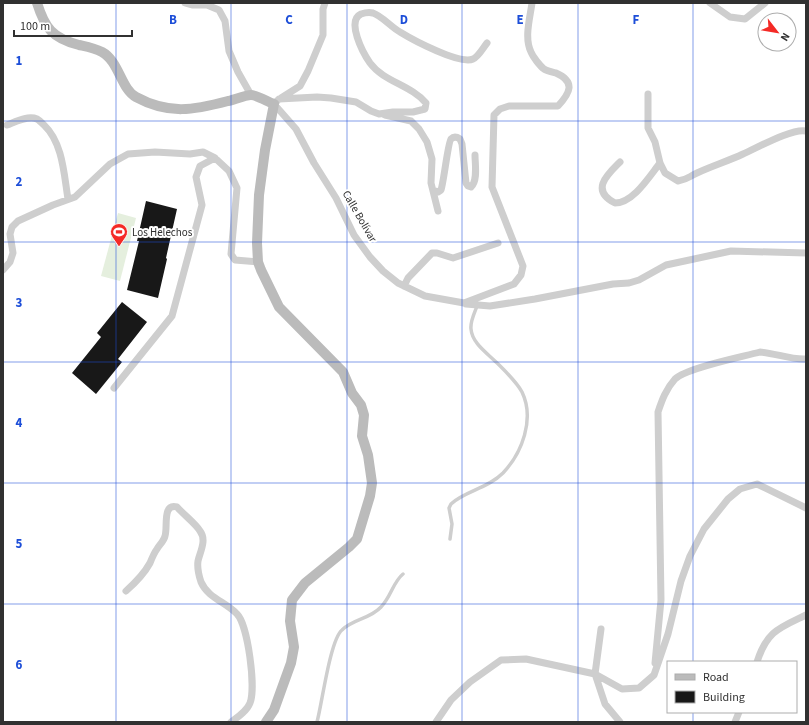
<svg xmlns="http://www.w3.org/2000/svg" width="809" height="725" viewBox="0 0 809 725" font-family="'Source Sans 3',sans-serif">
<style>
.green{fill:#e5efde}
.building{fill:#181818}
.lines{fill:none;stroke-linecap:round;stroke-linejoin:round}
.lane{stroke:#cecece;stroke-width:3.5}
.street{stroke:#cecece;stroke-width:7}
.secondary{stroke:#bbb;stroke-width:10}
.grid{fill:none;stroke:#1d4ed8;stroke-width:1;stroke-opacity:0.55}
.labels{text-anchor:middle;stroke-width:4;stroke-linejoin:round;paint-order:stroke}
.street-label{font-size:11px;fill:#313131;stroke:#fff}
.poi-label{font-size:11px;fill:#313131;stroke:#fff;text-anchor:start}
.grid-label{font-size:13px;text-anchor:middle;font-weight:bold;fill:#1d4ed8;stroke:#fff;stroke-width:4;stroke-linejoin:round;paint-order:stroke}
</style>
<rect width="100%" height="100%" fill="#fff"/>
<path class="green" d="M118,213L136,218L120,281L101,276Z"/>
<path class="building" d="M146,201L177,209L166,258L167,259L158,298L127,290L139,241H137Z
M122,302L147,322L118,359L122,362L96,394L72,373L101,337L97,333Z"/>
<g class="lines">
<path class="lane" d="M450,539L452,524L449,508L451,504C465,491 487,489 503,473C522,453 535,419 522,392C516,381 505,371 496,362C487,353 472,343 471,329C470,321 475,312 477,306
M317,722C322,704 330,640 342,630C353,619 370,619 381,607C391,597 393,582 403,574"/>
<path class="street" d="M185,3L192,5H207L219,10L225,21L229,51L238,72L251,95
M710,3L730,17L745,19L765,3
M487,43C483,48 478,57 473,59C460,65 413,40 400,32C391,27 382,16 373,13C369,12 364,13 361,14C346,21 363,53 370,63C384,82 411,85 426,103L425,109L413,112H393L379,114L371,111L356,102L331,98L317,97L279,99L274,104L296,129L314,163L336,198L354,235L370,257L383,271L398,283L425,296L464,303L514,284L521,275L523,266L492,187L494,115L500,109L509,106H558C570,93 576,82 556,73C552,72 547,71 544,69C540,66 533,57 531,52C524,38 530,18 532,3
M648,94V128L655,142L660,163L665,173L678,181C689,179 688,177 697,173C712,166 728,161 743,154C757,148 792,128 806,131
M281,98L300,86L308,71L323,35V9L325,3
M385,115L411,121L419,129L427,142L432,159L431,183L438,211
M7,125C15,122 28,115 37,119C39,120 42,123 44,125C63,143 64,175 68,199
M620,162C607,175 590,190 615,203C633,203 649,177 660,163
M433,190L438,192L441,190C444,181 448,142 451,139C454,136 457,137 460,139L462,144L466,183L468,186L471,187C478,181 475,164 475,155
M3,270L10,262L13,253L10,234L12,227L18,221L53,205L75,197L110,164L128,154L155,152L190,154L203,152L215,158
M404,286L408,278L432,253H437L453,258L498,243
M466,304L490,306L535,299L613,284L629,283L639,280L666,265L731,251L806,253
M114,388L172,316L202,205L196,177L200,166L215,158L229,171L237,188L231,254L235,260L258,262
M126,591C135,583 144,574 150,563C152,558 154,553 157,549C160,544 164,541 165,536C168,527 162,503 177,507C184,515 196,524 200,531C207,540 200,552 198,561C197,568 199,576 201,582C208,598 226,602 237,614C248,625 256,688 250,703C247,711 238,717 231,722
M601,629L595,674L605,704L620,722
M757,662C767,631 779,628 806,615
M655,663L661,600L658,412C662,400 666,389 675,379C686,368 742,357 760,352C775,353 791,360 806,359
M436,722L451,700L470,682L501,660L526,659L595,674L622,689L639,688L654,675L668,634L681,581L690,556L704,529L728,499L740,489L757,484L806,508
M735,722L739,712"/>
<path class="secondary" d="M37,3C45,28 52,38 79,45C88,47 94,48 102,52C119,61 121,89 136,97C169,115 194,110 228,101C233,100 246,95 251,95C257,95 268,102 274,104L265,150L259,195L257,243L258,262L261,270L279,307L343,372L352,393L361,405L364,415L362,436L368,455L372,483L370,496L357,539L349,547L305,583L292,600L290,621L294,647L291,663L274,710L266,722"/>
</g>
<path class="grid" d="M116,3V722M231,3V722M347,3V722M462,3V722M578,3V722M693,3V662M3,121H806M3,242H806M3,362H806M3,483H806M3,604H806M693,712V722"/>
<defs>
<symbol id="stadium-pin" viewBox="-11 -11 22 30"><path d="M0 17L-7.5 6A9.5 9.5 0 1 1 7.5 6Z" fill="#f42a26" stroke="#fff"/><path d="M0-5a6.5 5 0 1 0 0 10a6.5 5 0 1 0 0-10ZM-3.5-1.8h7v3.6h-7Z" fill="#fff"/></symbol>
</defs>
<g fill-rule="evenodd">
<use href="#stadium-pin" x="109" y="222" width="20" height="27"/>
</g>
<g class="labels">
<g class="street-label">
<text transform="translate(360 216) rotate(60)" y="4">Calle Bolívar</text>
</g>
<g class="poi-label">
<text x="132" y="236">Los Helechos</text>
</g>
</g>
<g class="grid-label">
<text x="173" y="24">B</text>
<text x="289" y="24">C</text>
<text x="404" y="24">D</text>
<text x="520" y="24">E</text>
<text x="636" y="24">F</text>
<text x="19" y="65">1</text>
<text x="19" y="186">2</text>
<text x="19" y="307">3</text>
<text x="19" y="427">4</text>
<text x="19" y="548">5</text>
<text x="19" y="669">6</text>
</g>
<rect width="809" height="725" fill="none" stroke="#313131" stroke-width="8"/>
<rect x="667" y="661" width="130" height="52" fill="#ffffff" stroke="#adadad"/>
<rect x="675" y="674" width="20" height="6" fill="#bbbbbb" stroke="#adadad"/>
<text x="703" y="681" font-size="12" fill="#313131">Road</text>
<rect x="675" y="691" width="20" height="12" fill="#181818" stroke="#adadad"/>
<text x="703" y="701" font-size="12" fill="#313131">Building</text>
<g transform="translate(777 32) rotate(121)"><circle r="19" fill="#ffffff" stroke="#adadad"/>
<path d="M0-3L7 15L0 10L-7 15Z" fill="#f42a26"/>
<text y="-6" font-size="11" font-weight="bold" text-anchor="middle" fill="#313131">N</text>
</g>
<path d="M14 30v6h118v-6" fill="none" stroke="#313131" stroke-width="2"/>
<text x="20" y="30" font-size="12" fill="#313131" stroke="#ffffff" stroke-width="3" paint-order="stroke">100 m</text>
</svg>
